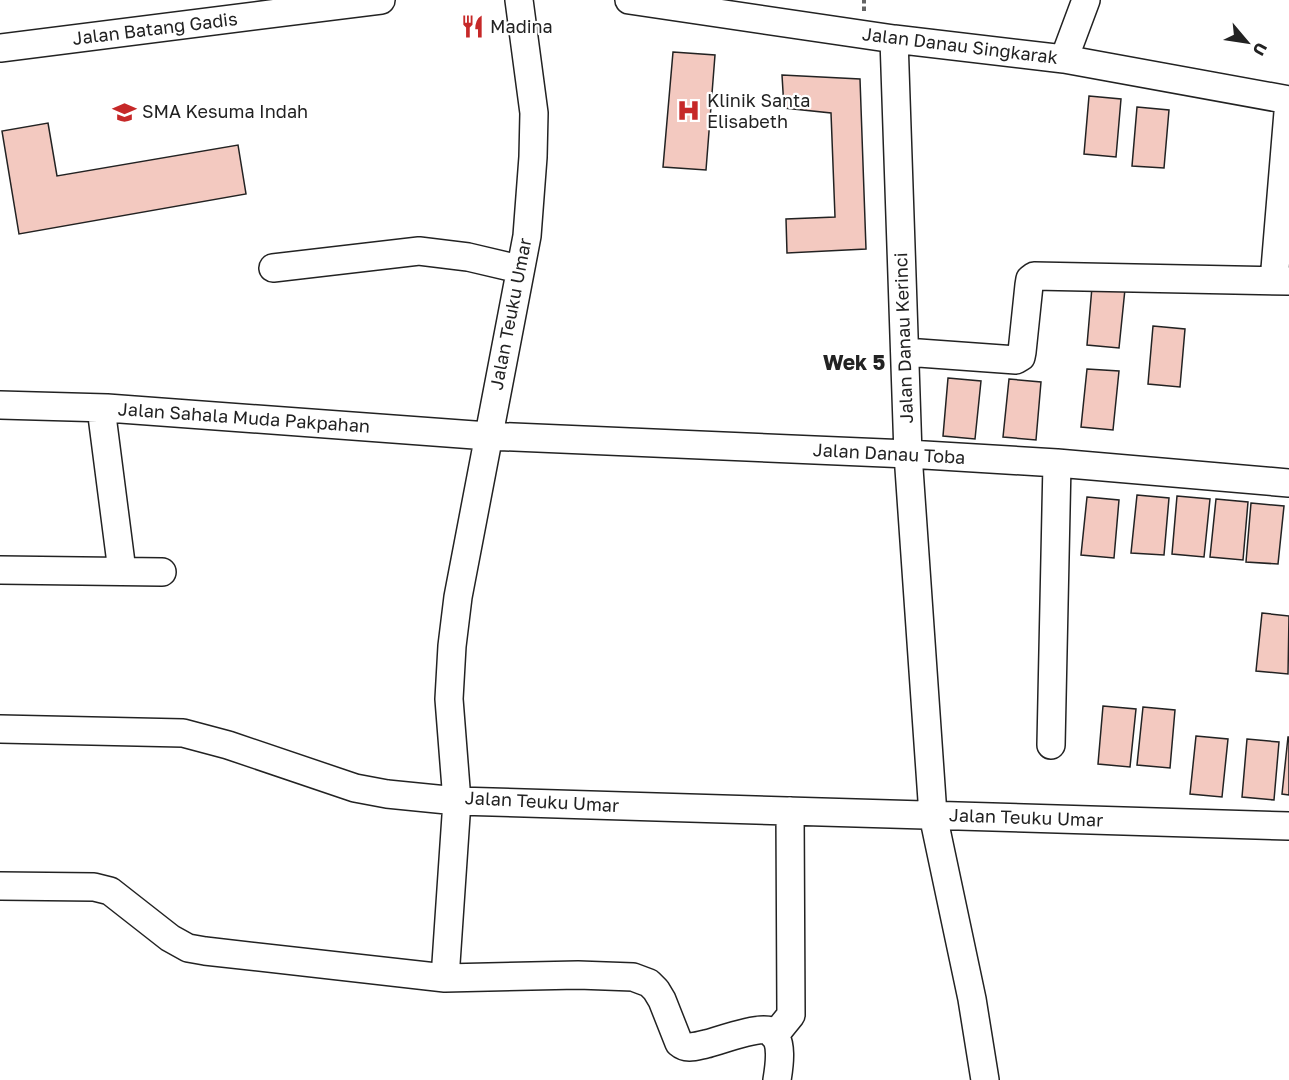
<svg xmlns="http://www.w3.org/2000/svg" width="1289" height="1080" viewBox="0 0 1289 1080" font-family="'Golos Text',sans-serif">
<style>
.building{fill:#f3c9c0;stroke:#222;stroke-width:1.5}
.lines{fill:none;stroke-linecap:round;stroke-linejoin:round}
.minor-casing{stroke:#222;stroke-width:30}
.path{stroke:#646464;stroke-width:4;stroke-dasharray:4.5 3;stroke-linecap:butt}
.minor{stroke:#fff;stroke-width:27}
.labels{text-anchor:middle;stroke-width:4.5;stroke-linejoin:round;paint-order:stroke}
.poi-label{font-size:18px;fill:#222;stroke:#fff;text-anchor:start}
.street-label{font-size:18px;fill:#222;stroke:#fff}
.quarter-label{font-size:21px;font-weight:bold;fill:#222;stroke:#fff}
</style>
<rect width="100%" height="100%" fill="#fff"/>
<path class="building" d="M673,52L715,55L706,170L663,167Z
M782,75L860,79L866,249L787,253L786,219L835,217L831,113L784,108Z
M1089,96L1121,99L1116,157L1084,154Z
M1137,107L1169,110L1164,168L1132,166Z
M48,123L57,176L238,145L246,194L19,234L2,131Z
M1092,287L1125,289L1119,348L1087,345Z
M1153,326L1185,329L1180,387L1148,384Z
M1087,369L1119,371L1113,430L1081,427Z
M948,378L981,381L975,439L943,436Z
M1009,379L1041,382L1036,440L1003,437Z
M1137,495L1169,498L1164,555L1131,553Z
M1177,496L1210,499L1204,557L1172,554Z
M1087,497L1119,500L1114,558L1081,555Z
M1216,499L1248,502L1243,560L1210,557Z
M1251,503L1284,506L1278,564L1246,562Z
M1262,613L1289,616L1288,674L1256,671Z
M1103,706L1136,709L1130,767L1098,764Z
M1143,707L1175,710L1170,768L1137,765Z
M1196,736L1228,739L1222,797L1190,794Z
M1288,737H1289V795L1282,794Z
M1247,739L1279,742L1274,800L1242,797Z"/>
<g class="lines">
<defs>
<path id="minor" d="M519,0L534,113L533,157L527,236L458,597L452,646L449,699L457,801L1289,826
M629,0L894,39L1064,59L1289,100
M894,39L908,454L933,815L972,999L985,1080
M0,48L381,0
M1064,59L1086,0
M273,268L419,251L468,257L519,269
M1274,281L1289,100
M905,352L1016,360L1021,357L1022,352L1029,285L1030,279L1034,276L1289,281
M0,405L107,408L488,436L908,454L1057,463L1289,483
M101,408L122,571
M0,570L162,572
M0,729L183,733L228,745L355,788L387,794L457,801L445,978
M1051,745L1057,463
M0,886L94,887L110,891L170,938L188,948L205,951L445,978L578,975L633,977L649,983L656,990L662,1000L679,1043C687,1050 696,1046 706,1044C718,1041 759,1026 770,1031C784,1038 779,1068 777,1080
M774,1036L791,1015L790,811"/>
</defs>
<use href="#minor" class="minor-casing"/>
<path class="path" d="M864,11V0"/>
<use href="#minor" class="minor"/>
</g>
<defs>
<symbol id="restaurant-bare" viewBox="-9 -9 18 18"><path d="M-5-6h1v4h1v-4h1v4h1v-4h1v5L-1.5 .5V6h-2V.5L-5-1ZM5-6V6H3V1.5H1.5Q1.5-4 5-6Z" fill="#c62828" stroke="#fff" stroke-width="2.5" paint-order="stroke"/></symbol>
<symbol id="hospital-bare" viewBox="-9 -9 18 18"><path d="M-5-5h3v3.5h4V-5h3V5h-3V1.5h-4V5h-3Z" fill="#c62828" stroke="#fff" stroke-width="2.5" paint-order="stroke"/></symbol>
<symbol id="school-bare" viewBox="-9 -9 18 18"><path d="M0-5L7-2L0 1L-7-2ZM-4 1L0 2.5L4 1V4Q0 6-4 4Z" fill="#c62828" stroke="#fff" stroke-width="2.5" paint-order="stroke"/></symbol>
</defs>
<g fill-rule="evenodd">
<use href="#restaurant-bare" x="456" y="10" width="33" height="33"/>
<use href="#hospital-bare" x="672" y="94" width="33" height="33"/>
<use href="#school-bare" x="108" y="96" width="33" height="33"/>
</g>
<g class="labels">
<g class="poi-label">
<text x="490" y="33">Madina</text>
<text x="707" y="107">Klinik Santa<tspan x="707" dy="21">Elisabeth</tspan></text>
<text x="142" y="118">SMA Kesuma Indah</text>
</g>
<g class="street-label">
<text transform="translate(155 29) rotate(-7)" y="6">Jalan Batang Gadis</text>
<text transform="translate(960 46) rotate(7)" y="6">Jalan Danau Singkarak</text>
<text transform="translate(511 314) rotate(-79)" y="6">Jalan Teuku Umar</text>
<text transform="translate(904 338) rotate(-92)" y="6">Jalan Danau Kerinci</text>
<text transform="translate(244 418) rotate(4)" y="6">Jalan Sahala Muda Pakpahan</text>
<text transform="translate(889 454) rotate(3)" y="6">Jalan Danau Toba</text>
<text transform="translate(542 802) rotate(3)" y="6">Jalan Teuku Umar</text>
<text transform="translate(1026 818) rotate(2)" y="6">Jalan Teuku Umar</text>
</g>
<g class="quarter-label">
<text x="854" y="370">Wek 5</text>
</g>
</g>
<g transform="translate(1247 42) rotate(119)" stroke="#ffffff" stroke-width="4.5" paint-order="stroke">
<path d="M0-4.5L10 22L0 15L-10 22Z" fill="#222222"/>
<text y="-9" font-size="16" font-weight="bold" text-anchor="middle" fill="#222222">U</text>
</g>
</svg>
